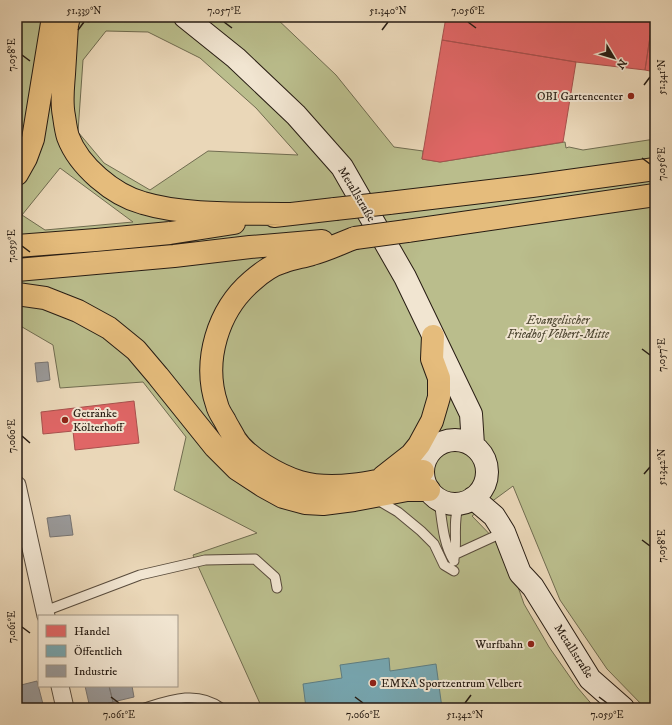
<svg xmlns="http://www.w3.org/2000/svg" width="672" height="725" viewBox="0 0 672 725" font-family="'IM FELL DW Pica',serif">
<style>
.green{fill:#babd8c;stroke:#706c50;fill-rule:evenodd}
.shops{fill:#e06666;stroke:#a8504d}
.public{fill:#76a5af;stroke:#5e7c80}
.industry{fill:#999;stroke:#777471}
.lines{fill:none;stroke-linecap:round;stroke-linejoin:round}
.lane-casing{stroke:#584b3c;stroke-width:11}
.street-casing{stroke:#584b3c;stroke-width:19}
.secondary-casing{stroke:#271c13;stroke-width:24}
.highway-casing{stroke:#271c13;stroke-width:24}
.lane{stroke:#f1e5d1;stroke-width:9}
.street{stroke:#f1e5d1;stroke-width:17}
.secondary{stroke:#f1e5d1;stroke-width:22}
.highway{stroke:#e5bc7c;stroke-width:22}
.highway-bridge-casing{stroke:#271c13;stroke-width:24;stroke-linecap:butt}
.highway-bridge{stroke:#e5bc7c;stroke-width:22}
.ticks{fill:none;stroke:#271c13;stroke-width:1.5}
.poi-dot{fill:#8f2418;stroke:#f1e5d1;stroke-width:1.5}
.labels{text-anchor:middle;stroke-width:4;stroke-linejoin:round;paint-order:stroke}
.poi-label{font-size:12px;fill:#271c13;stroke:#f1e5d1;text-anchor:end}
.street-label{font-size:12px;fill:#271c13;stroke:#f1e5d1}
.park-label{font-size:12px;font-style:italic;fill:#534c37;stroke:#f1e5d1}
.neatline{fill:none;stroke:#271c13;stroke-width:1.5}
.ticks-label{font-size:10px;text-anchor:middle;fill:#271c13}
</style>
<rect width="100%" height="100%" fill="#ead7b8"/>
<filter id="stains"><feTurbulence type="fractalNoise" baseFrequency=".005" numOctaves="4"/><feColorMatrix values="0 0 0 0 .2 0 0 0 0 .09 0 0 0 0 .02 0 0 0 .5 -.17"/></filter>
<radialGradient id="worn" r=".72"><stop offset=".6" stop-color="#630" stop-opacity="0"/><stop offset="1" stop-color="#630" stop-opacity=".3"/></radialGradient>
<path class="green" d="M17,17H57L89,22L99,17H275L336,75L394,147L423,151L422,159L440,162L565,142L566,148L569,147L583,150L655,139V708H645L607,669L560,600L513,486L472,516L505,550L524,604L549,647L577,687L595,708H262L193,555L257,533L174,490L186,437L143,382L60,388L53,345L17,324ZM106,31L148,32L200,58L256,108L298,155L208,151L150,190L104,163L78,132L83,60ZM60,168L133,222L45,230L22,215Z"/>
<path class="shops" d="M446,17H653L645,70L576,62L442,40Z
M653,17H655V72L645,70Z
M442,40L576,62L563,142L440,162L422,159Z
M134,401L139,443L75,450L73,431L43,434L41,412Z"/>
<path class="public" d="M389,658L390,671L436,664L442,708H306L303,684L342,678L340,665Z"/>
<path class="industry" d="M48,362L50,380L37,382L35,363Z
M70,515L73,535L50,537L47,518Z
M37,681L44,708H17V686Z
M85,686H109L113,702L90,708Z
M109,686H132L134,697L113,702Z"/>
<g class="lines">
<defs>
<path id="lane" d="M376,499L398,512L421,531L434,544L444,565L454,571
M439,500C442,520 443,544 454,561
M456,554L504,532
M454,559C458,542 452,522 459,504
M45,611L140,575L205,560L255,559L275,577L277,588
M145,708C170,700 197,690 221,708"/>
<path id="street" d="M17,485L46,616
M60,686L65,708"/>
<path id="secondary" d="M185,17L236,58L296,115L342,167L405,277L471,414L473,445
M423 472a32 32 0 1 1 64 0a32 32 0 1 1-64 0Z
M473,498L494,516L504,532L520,573L533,587L590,679L623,708"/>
<path id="highway" d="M69,17L67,25C66,41 65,58 64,74C63,88 61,102 64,116C65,123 66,131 68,137C79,166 113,195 143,203C186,216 243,213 288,214
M17,174L26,158L33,139L53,17
M389,203L532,186L655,169
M274,216L335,209
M407,231L655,195
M355,238C341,243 327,250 312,254C303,257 292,258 283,262C272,265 261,273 252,281C218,310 202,361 217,405C218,410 222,416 225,421C228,427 232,433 235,439C247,458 280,476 300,482C338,493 386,479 423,471
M17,246L96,240L170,233L234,223
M17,270L174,256L250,247L322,241
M17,294L45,298L78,311L109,328L136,350L158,376L215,447L237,469L263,486L283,497L305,503L323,504L354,500L407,490H429
M383,477L411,455L419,445L432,421L439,397V378L432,359L433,336"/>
</defs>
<use href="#lane" class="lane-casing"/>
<use href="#street" class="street-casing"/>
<use href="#secondary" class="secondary-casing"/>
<use href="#highway" class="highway-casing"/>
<use href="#lane" class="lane"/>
<use href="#street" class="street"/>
<use href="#secondary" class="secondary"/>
<use href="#highway" class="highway"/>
<defs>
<path id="highway-bridge" d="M335,209L389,203
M355,238L407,231"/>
</defs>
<use href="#highway-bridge" class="highway-bridge-casing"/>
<use href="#highway-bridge" class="highway-bridge"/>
</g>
<path class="ticks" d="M224,22L232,28M468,22L476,28M78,30L84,22M382,30L388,22M22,55L30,61M644,85L650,77M642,158L650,164M22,246L30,252M642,349L650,355M22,436L30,443M644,474L650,467M642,540L650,546M22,627L30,633M111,697L119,703M355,697L363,703M599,697L607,703M465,703L471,695"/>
<g class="poi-dot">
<circle cx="631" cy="96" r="4"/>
<circle cx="65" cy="420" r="4"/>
<circle cx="531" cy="644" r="4"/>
<circle cx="373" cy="683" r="4"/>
</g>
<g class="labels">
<g class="poi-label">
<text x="623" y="100">OBI Gartencenter</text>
<text x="73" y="417" text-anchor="start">Getränke<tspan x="73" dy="14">Költerhoff</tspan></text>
<text x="523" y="648">Wurfbahn</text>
<text x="381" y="687" text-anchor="start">EMKA Sportzentrum Velbert</text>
</g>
<g class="street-label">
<text transform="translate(357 194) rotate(59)" y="4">Metallstraße</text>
<text transform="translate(574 651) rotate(57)" y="4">Metallstraße</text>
</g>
<g class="park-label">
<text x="558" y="324">Evangelischer<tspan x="558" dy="14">Friedhof Velbert-Mitte</tspan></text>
</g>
</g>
<rect width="672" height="725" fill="none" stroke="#ead7b8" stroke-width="44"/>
<rect x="38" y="615" width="140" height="72" fill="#f1e5d1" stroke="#a09585"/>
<rect x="46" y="625" width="20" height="12" fill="#e06666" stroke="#a09585"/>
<text x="74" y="635" font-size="12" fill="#271c13">Handel</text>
<rect x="46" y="645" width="20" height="12" fill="#76a5af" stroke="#a09585"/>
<text x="74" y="655" font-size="12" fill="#271c13">Öffentlich</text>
<rect x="46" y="665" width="20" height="12" fill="#999999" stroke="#a09585"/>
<text x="74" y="675" font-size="12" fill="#271c13">Industrie</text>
<g transform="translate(614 58) rotate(128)" stroke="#f1e5d1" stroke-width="3" paint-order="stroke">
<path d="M0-3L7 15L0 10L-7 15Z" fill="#271c13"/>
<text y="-6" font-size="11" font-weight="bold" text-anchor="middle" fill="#271c13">N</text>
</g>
<rect x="22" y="22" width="628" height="681" class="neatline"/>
<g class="ticks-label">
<text x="84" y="14">51.339°N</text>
<text x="224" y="14">7.057°E</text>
<text x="388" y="14">51.340°N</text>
<text x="468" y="14">7.056°E</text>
<text transform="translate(11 55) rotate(-90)" y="4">7.058°E</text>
<text transform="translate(661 77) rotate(-90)" y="4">51.341°N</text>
<text transform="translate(661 164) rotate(-90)" y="4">7.056°E</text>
<text transform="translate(11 246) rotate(-90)" y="4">7.059°E</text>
<text transform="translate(661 355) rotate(-90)" y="4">7.057°E</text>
<text transform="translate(11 436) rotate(-90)" y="4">7.060°E</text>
<text transform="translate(661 467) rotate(-90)" y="4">51.342°N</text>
<text transform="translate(661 546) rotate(-90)" y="4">7.058°E</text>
<text transform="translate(11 627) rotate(-90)" y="4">7.061°E</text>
<text x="119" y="718">7.061°E</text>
<text x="363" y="718">7.060°E</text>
<text x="465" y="718">51.342°N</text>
<text x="607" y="718">7.059°E</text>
</g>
<rect width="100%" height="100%" filter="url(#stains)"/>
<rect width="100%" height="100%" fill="url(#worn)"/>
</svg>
